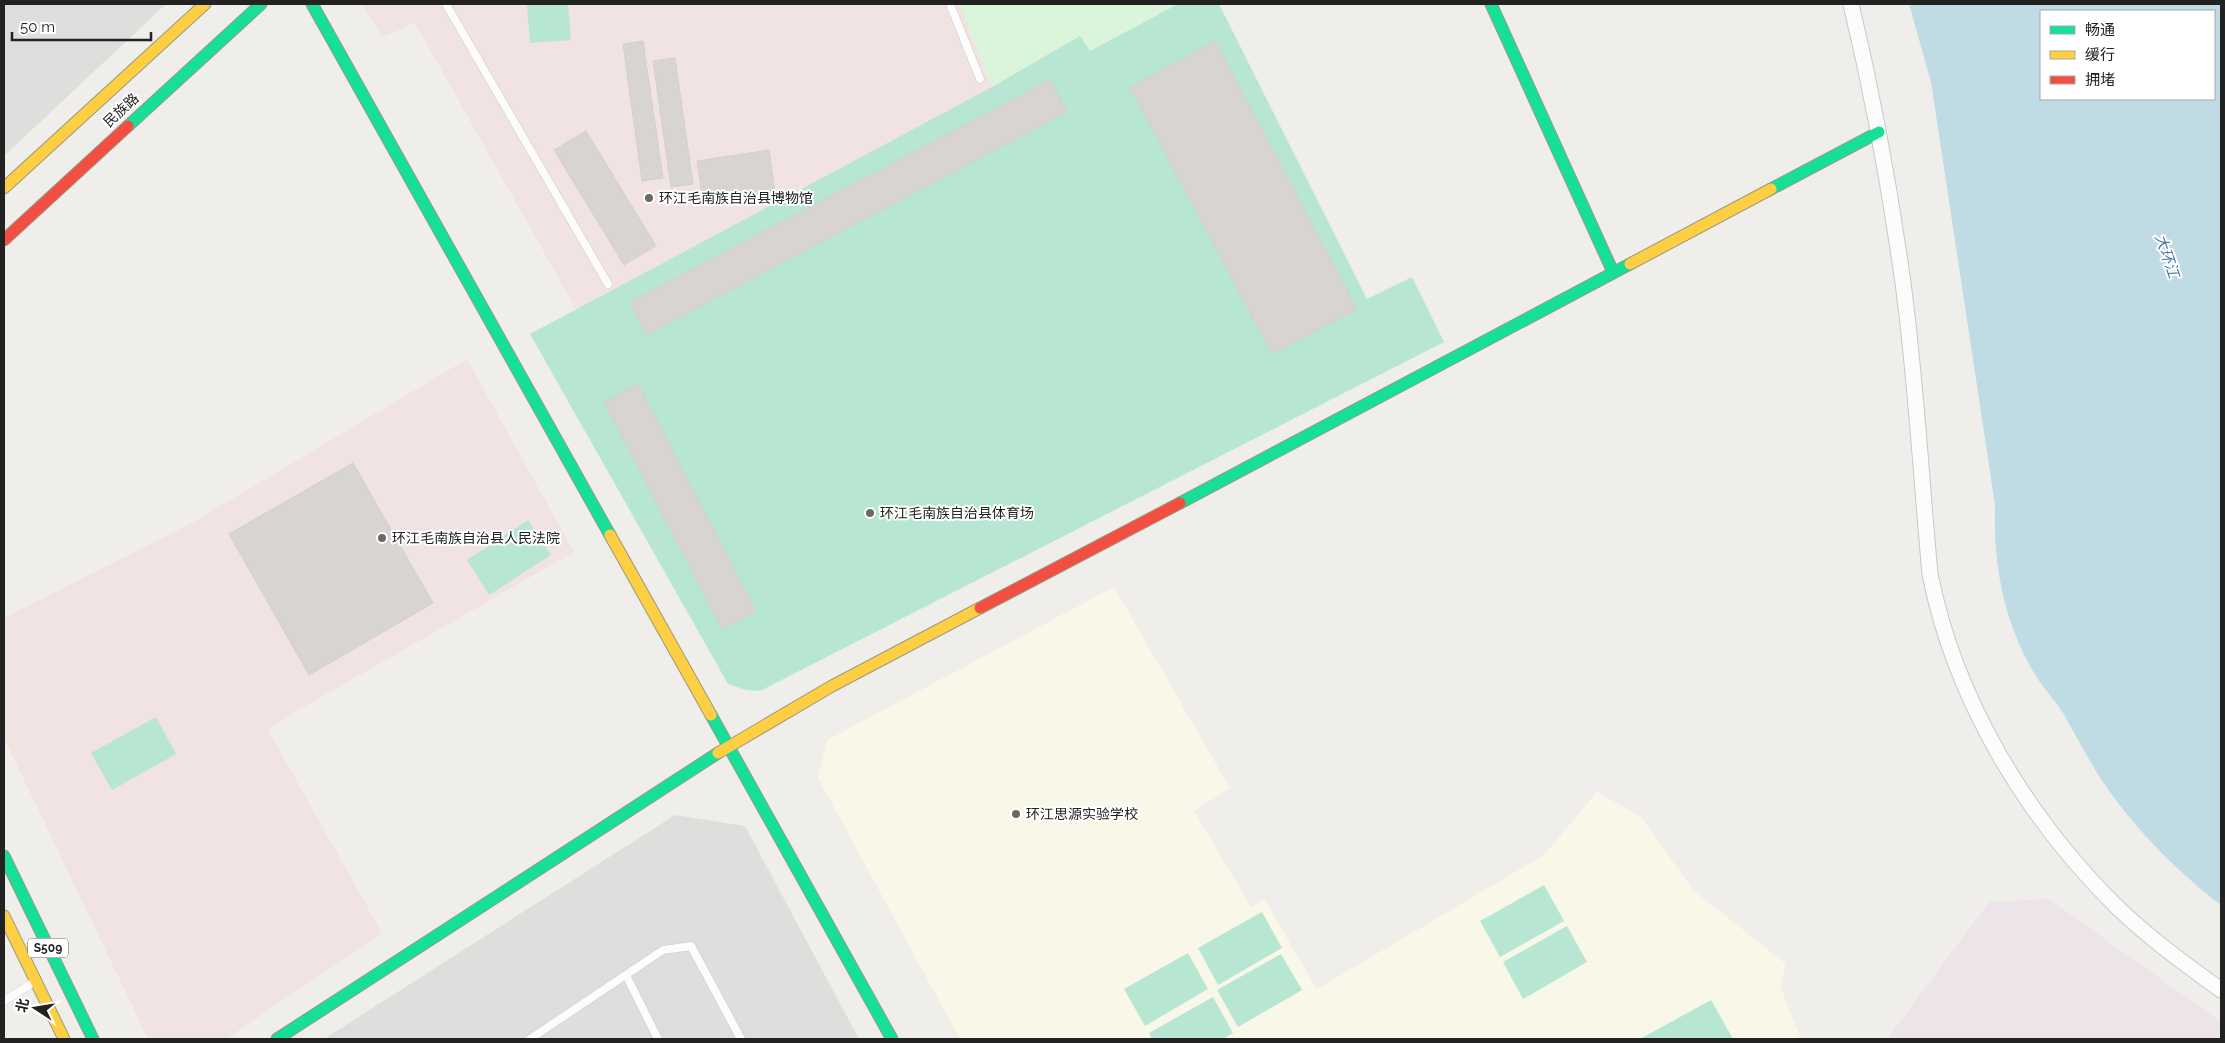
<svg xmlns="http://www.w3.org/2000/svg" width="2225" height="1043" viewBox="0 0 2225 1043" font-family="Raleway,'Noto Sans SC',sans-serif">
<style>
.residential{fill:#dfdedc}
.commercial{fill:#f1e3e1}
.industrial{fill:#ede4e9}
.education{fill:#f8f7e8}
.park{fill:#daf5da}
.pitch{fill:#b7e6d2}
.water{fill:#bfdbe3;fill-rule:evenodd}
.building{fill:#d7d4d2;stroke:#d3d0cc}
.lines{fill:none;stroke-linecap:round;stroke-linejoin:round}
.lane-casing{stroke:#c9c8c7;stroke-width:9}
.street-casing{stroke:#c9c8c7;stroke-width:17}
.fast-casing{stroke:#999a82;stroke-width:13}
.slow-casing{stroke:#999a82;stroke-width:13}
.jam-casing{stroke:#999a82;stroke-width:13}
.lane{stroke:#fdfcfc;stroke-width:8}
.street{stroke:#fdfcfc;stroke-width:15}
.fast{stroke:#16e098;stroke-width:11}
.slow{stroke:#ffcf43;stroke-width:11}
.jam{stroke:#f24e42;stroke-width:11}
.poi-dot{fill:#6a6968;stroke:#fff;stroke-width:2}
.labels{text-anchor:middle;stroke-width:4;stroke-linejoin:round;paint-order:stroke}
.shield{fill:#fff;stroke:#646464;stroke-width:1}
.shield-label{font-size:12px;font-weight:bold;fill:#222}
.street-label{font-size:14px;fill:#222;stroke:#fff}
.poi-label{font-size:14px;fill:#222;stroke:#fff;text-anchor:start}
.water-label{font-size:15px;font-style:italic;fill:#4a7aab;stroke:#fff}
</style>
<rect width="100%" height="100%" fill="#f0eeeb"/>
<path class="residential" d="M4,4H166L4,156Z
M675,815L745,826L859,1039H324Z"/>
<path class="commercial" d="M361,4H960L992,87L576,309L415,23L383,37Z
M467,359L574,552L295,712L268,730L382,933L226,1039H148L4,738V618L190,524Z"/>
<path class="industrial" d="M2049,899L2221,1022V1039H1887L1989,902Z"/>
<path class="education" d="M1114,587L1230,788L1194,811L1251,907L1264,899L1317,989L1544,855L1597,792L1641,817L1693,890L1786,964L1780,986L1801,1039H960L818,778L827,740Z"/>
<path class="park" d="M960,4H1178L1090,51L1079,36L992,87Z"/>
<path class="pitch" d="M527,4H568L571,40L530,43Z
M1178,4H1219L1367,299L1412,277L1444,342L760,691L746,690L728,684L530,334L992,87L1080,36L1090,51Z
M528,520L551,555L489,595L467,560Z
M156,717L176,754L112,790L91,753Z
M1544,885L1564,921L1500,957L1480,921Z
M1262,912L1282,948L1218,985L1198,948Z
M1567,926L1587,962L1523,999L1503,962Z
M1188,953L1208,989L1145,1026L1124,989Z
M1281,954L1302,990L1238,1027L1217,990Z
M1213,997L1233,1033L1222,1039H1152L1149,1033Z
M1711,1000L1733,1039H1640Z"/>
<path class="water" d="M1909,4H2221V905C2174,869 2132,826 2099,776C2086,755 2075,734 2063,713C2055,700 2044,689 2036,676C2004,624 1993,565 1995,505L1931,82ZM2041,11H2214V99H2041Z"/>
<path class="building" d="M643,41L663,178L642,181L623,44Z
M1215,41L1357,309L1272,354L1130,87Z
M675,58L693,184L671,187L653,61Z
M1050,80L1067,112L646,335L630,302Z
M586,131L656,246L624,265L554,150Z
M769,150L775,192L703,202L697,161Z
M638,384L756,611L722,629L604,402Z
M353,463L433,603L309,675L229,534Z"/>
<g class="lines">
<defs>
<path id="lane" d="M446,4L608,284
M950,4L980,79
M626,975L658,1039
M4,1001L34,982
M530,1039L663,950L691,946L741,1039"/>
<path id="street" d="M1851,4C1873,96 1890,189 1903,283C1916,380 1921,477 1930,574C1955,700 2026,817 2117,907C2149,938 2185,964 2221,990"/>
<path id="fast" d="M312,4L610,535
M1491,4L1613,272
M128,126L261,4
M1771,189L1879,132
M1180,503L1630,264
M711,715L892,1039
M4,856L93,1039
M277,1039L718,753"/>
<path id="slow" d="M4,188L205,4
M1630,264L1771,189
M610,535L711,715
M718,753L832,686L980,608
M4,916L64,1039"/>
<path id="jam" d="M4,240L128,126
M980,608L1180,503"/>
</defs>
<use href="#lane" class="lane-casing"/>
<use href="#street" class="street-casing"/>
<use href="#fast" class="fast-casing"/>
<use href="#slow" class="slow-casing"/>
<use href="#jam" class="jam-casing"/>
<use href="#lane" class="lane"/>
<use href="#street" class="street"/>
<use href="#fast" class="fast"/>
<use href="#slow" class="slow"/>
<use href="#jam" class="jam"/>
</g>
<g class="poi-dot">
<circle cx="649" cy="198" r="5"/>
<circle cx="870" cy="513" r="5"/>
<circle cx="382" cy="538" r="5"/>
<circle cx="1016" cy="814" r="5"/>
</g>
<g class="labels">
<rect class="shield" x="28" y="938.5" width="40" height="19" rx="4"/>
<g class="shield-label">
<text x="48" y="952">S509</text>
</g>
<g class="street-label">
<text transform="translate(121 110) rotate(-43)" y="5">民族路</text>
</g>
<g class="poi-label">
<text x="659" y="203">环江毛南族自治县博物馆</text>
<text x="880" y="518">环江毛南族自治县体育场</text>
<text x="392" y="543">环江毛南族自治县人民法院</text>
<text x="1026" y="819">环江思源实验学校</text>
</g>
<g class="water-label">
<text transform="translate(2167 256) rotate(71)" y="5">大环江</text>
</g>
</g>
<rect width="2225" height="1043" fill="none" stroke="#222222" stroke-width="10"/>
<rect x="2040" y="10" width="175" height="90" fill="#ffffff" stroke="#a7a7a7"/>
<rect x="2050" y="26" width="25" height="8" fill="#16e098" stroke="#a7a7a7"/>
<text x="2085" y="35" font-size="15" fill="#222222">畅通</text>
<rect x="2050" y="51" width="25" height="8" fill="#ffcf43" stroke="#a7a7a7"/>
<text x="2085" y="60" font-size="15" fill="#222222">缓行</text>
<rect x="2050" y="76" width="25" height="8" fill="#f24e42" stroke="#a7a7a7"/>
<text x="2085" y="85" font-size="15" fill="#222222">拥堵</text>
<g transform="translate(35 1008) rotate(282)" stroke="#ffffff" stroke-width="4" paint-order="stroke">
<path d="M0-4L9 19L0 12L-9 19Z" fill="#222222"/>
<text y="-8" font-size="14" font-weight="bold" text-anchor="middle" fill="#222222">北</text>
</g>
<path d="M12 32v8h139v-8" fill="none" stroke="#222222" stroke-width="2.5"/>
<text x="20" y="32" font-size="15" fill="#222222" stroke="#ffffff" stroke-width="4" paint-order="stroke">50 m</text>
</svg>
